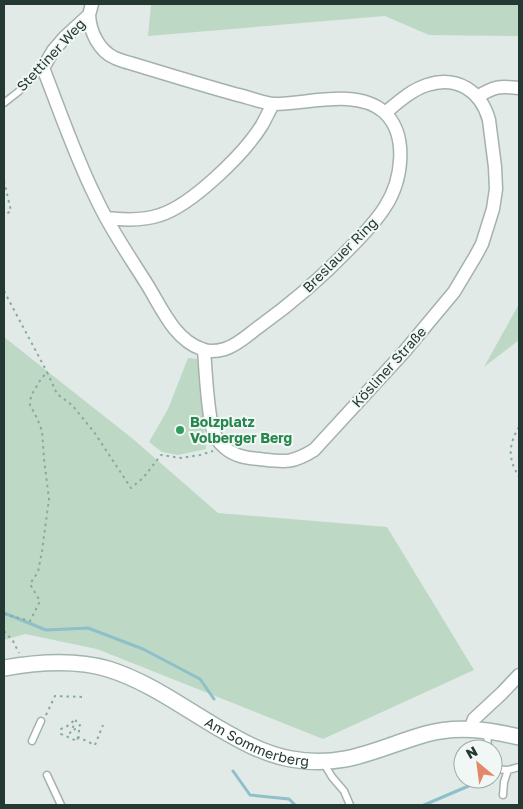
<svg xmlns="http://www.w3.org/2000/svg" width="523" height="809" viewBox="0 0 523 809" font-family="'Golos Text',sans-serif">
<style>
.green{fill:#bdd9c5}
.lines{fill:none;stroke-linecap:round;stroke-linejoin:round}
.stream{stroke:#8fbfc9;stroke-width:3}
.lane-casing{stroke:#a5b1ad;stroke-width:9}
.street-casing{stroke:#a5b1ad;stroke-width:15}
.secondary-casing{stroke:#a2b4ae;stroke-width:18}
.path{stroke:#85aa9f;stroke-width:2;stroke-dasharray:2.5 4;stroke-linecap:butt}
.lane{stroke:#fff;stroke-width:6}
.street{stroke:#fff;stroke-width:12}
.secondary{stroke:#fff;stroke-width:15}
.leisure-dot{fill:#2e9e5b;stroke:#f1f7f4;stroke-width:2}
.labels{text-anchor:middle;stroke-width:4;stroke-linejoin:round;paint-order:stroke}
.street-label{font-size:14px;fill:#243933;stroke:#f1f7f4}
.leisure-label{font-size:14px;font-weight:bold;fill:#27864d;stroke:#f1f7f4;text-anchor:start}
</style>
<rect width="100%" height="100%" fill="#e1eae6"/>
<path class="green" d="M151,4H519V36L429,35L385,16L148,36Z
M519,304V340L484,367Z
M4,337L133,439L218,513L387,527L474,670L323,739L97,649L25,634L4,640Z
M188,358L198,359L206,449L178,455L162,452L149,442L168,409Z"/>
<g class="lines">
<path class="stream" d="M4,613L46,630L88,628L143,649L200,679L214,699
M233,771L250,795L289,799L295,805
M493,776L499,773
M424,805L485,779"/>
<defs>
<path id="lane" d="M4,103L18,92L43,68
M487,732L488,749
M32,741L41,721
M323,762L332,777L344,791L350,805
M493,769L508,770L519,767
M47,775L61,805
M503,795L504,782L508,770"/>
<path id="street" d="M89,15C90,32 99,51 115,58C120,60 125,62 130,63C166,74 202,85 238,95C249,97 264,104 275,104C307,104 357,88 384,112C409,135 402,181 385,207C375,223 361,237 348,250C321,278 292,303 260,326C249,334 238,345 225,349C218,351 208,352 202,349C175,340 162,309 148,286C130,257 110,229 96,198C75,156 60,111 43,68L53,51L65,37L89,15L92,4
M477,97C495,86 499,86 519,88
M106,218C124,220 143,221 160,215C192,205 245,153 262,125C266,118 269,111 273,104
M204,350C206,375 207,404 212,427C214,434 218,442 224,447C234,456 246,458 259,459C285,462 291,464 314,450L404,352L454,292L475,257L482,244L488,225L493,209L496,189L495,167L489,120C481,91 457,75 427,85C411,90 397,103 385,113
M470,729L474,719L502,693L519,675"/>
<g id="secondary">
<path id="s1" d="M4,668C38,662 75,659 108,669C147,681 181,706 215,726C239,740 263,754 291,759C345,769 377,748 426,734C457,725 489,730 519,737"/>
</g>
</defs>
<use href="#lane" class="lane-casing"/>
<use href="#street" class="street-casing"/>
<use href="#secondary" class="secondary-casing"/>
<path class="path" d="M4,181L11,211L4,215
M4,291L47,372
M519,427C508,445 508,459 519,477
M4,614L30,621L40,601L30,584L38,572L42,551L49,499L44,459L42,431L37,418L30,405L31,396L39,382L47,372L57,394L72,405L94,432L131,488L143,478L161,455L181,458L200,455L213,451
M4,631L13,641L19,653
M46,715L55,696L84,697
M78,737L77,741L61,734V729L66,727L76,719V721L70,733L80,725L78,737L95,745L103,725"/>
<use href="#lane" class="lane"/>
<use href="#street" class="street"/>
<use href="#secondary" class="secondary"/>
</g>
<circle class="leisure-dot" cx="180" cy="430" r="5"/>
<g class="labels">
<g class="street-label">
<text transform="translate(51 55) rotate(-47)" y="5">Stettiner Weg</text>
<text transform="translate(340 255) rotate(-45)" y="5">Breslauer Ring</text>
<text transform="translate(389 367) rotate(-48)" y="5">Kösliner Straße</text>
<text dy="5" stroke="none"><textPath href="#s1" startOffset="272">Am Sommerberg</textPath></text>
</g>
<g class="leisure-label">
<text x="190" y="427">Bolzplatz<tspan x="190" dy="16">Volberger Berg</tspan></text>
</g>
</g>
<rect width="523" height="809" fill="none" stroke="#243933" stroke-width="10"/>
<g transform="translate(478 764) rotate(331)"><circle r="24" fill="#f1f7f4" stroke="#9faba7"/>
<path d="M0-4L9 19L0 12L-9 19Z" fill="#e28868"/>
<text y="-8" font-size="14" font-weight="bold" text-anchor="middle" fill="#243933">N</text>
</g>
</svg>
